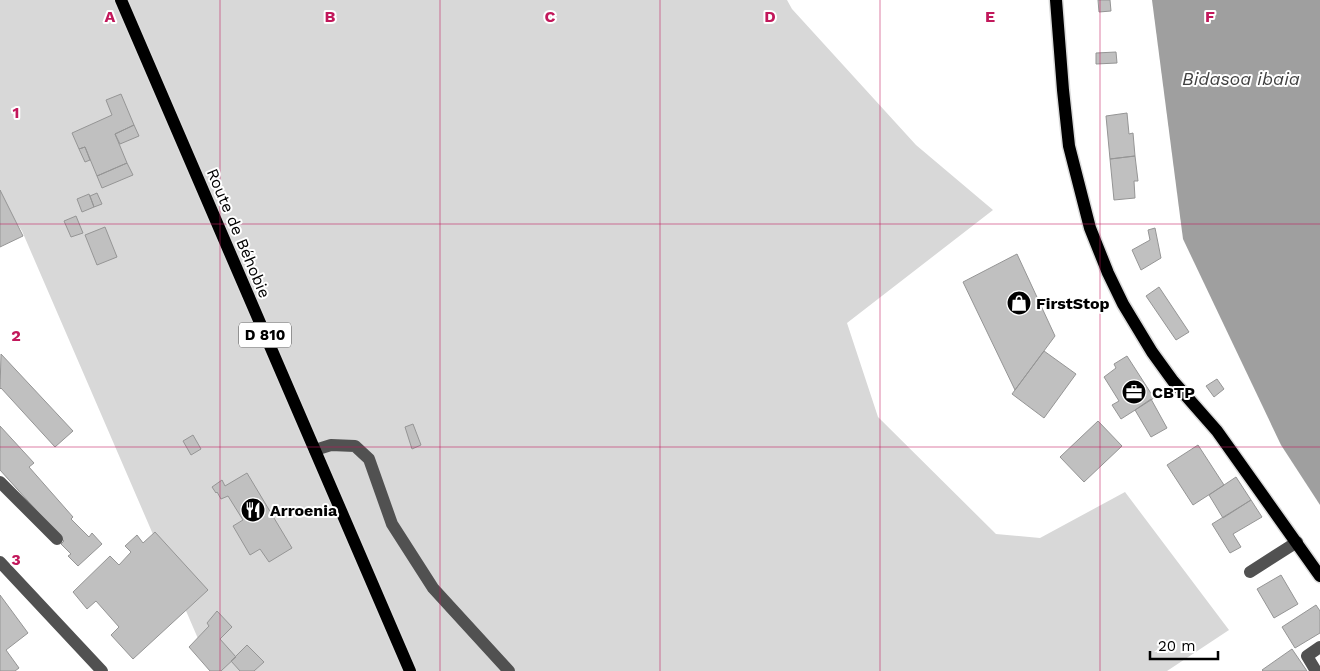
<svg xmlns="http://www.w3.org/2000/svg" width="1320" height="671" viewBox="0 0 1320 671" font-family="'Work Sans',sans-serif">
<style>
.green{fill:#d8d8d8}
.water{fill:#9f9f9f}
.building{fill:#c0c0c0;stroke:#959595}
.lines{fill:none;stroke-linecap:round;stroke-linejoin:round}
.major-casing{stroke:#dbdbdb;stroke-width:15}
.minor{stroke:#515151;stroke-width:12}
.major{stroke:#000;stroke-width:12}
.grid{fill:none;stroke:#c2185b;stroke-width:1;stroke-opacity:0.55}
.labels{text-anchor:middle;stroke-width:4;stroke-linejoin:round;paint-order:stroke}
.shield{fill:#fff;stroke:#4c4c4c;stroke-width:1}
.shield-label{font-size:15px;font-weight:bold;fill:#000}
.street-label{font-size:16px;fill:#000;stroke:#fff}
.poi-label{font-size:16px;font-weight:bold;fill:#000;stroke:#fff;text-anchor:start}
.water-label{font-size:18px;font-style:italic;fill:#404040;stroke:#fff}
.grid-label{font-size:16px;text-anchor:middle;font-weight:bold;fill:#c2185b;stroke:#fff;stroke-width:4;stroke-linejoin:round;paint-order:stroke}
</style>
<rect width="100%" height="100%" fill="#fff"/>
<path class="green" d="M0,0H787L792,9L916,145L993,210L847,323L878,417L996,534L1040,538L1125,492L1229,630L1167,671H212L22,231L0,198Z"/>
<path class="water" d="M1152,0H1320V505L1281,445L1183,239Z"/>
<path class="building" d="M1098,0H1110L1111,11L1099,12Z
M1116,52L1117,63L1096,64V53Z
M121,94L134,125L115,134L127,163L97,176L85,147L79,149L72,133L112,115L106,100Z
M1127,113L1129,134L1133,133L1135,156L1110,159L1106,116Z
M134,125L139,136L120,144L115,134Z
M85,147L90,160L85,162L79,149Z
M1135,156L1138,181H1134L1135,198L1114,200L1110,159Z
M127,163L133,175L102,188L97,176Z
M0,190L23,236L0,247Z
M97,193L102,204L94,207L90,196Z
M89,194L94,207L82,212L77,199Z
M76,216L83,233L71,237L64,221Z
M105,227L117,257L97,265L85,235Z
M1155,228L1161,258L1141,270L1132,250L1150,240L1148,230Z
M1017,254L1055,336L1015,390L963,282Z
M1159,287L1189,332L1176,340L1146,296Z
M1044,351L1076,374L1044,418L1012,394Z
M1,354L73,431L55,447L1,388L0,389Z
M1127,356L1154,398L1121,419L1112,405L1119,401L1104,377L1116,368L1114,364Z
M1217,379L1224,389L1214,397L1206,386Z
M1151,399L1167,428L1151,437L1135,410Z
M1098,421L1122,446L1084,482L1060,457Z
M413,424L421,445L412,449L405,427Z
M0,426L34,463L29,467L73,517L71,519L89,537L92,533L102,544L78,566L68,556L71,554L61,544L64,541L0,470Z
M193,435L201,449L191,455L183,441Z
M1198,445L1224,485L1193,505L1167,465Z
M247,473L292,548L269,562L260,549L250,555L233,526L243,520L228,496L221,499L217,492L216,493L212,487L222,480L225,486Z
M1236,477L1251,500L1223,518L1209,495Z
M1251,500L1262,517L1233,534L1241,547L1230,553L1212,524Z
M155,532L208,590L133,659L111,635L119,627L96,601L87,609L73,592L110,556L119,565L131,552L125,546L137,535L143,543Z
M1281,575L1298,604L1274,618L1257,589Z
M0,595L28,633L6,650L19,668L15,671H0Z
M1316,605L1320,611V633L1295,648L1282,627Z
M217,611L232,627L220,639L236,657L221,671H210L189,647L209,626L207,623Z
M247,645L264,662L254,671H240L231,661Z
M1292,649L1307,671H1263L1262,670Z"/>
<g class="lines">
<defs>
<path id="major" d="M121,0L410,671
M1056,0L1063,90L1069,146L1090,228L1108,273L1123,304L1152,352L1173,381L1217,431L1320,576"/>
</defs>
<use href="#major" class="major-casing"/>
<path class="minor" d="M315,450L331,445L355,446L369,459L392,524L433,588L509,671
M0,482L57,539
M0,562L102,671
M1250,572L1297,542
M1316,671L1307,656L1320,647"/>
<use href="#major" class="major"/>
</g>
<path class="grid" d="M220,0V671M440,0V671M660,0V671M880,0V671M1100,0V671M0,224H1320M0,447H1320"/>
<defs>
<symbol id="shop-disc" viewBox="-11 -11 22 22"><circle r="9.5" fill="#000" stroke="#fff"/><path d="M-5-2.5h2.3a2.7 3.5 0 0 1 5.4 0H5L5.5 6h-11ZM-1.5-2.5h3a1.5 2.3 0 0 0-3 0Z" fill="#fff"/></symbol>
<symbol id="office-disc" viewBox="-11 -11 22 22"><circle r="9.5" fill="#000" stroke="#fff"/><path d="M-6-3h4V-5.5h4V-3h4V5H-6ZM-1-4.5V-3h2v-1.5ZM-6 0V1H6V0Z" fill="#fff"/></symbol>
<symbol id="restaurant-disc" viewBox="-11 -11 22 22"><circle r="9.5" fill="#000" stroke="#fff"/><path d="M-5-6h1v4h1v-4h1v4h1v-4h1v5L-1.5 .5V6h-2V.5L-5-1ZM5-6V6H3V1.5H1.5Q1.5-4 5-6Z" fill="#fff"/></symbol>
</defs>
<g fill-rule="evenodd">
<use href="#shop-disc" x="1005" y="289" width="28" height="28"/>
<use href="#office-disc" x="1120" y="378" width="28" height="28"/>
<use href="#restaurant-disc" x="239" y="496" width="28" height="28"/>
</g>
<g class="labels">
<rect class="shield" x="239" y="322.5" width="52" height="25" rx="4"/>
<g class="shield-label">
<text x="265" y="340">D 810</text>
</g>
<g class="street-label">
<text transform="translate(239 233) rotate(67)" y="6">Route de Béhobie</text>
</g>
<g class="poi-label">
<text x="1036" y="309">FirstStop</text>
<text x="1152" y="398">CBTP</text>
<text x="270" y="516">Arroenia</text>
</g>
<g class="water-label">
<text x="1241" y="85">Bidasoa ibaia</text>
</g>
</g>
<g class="grid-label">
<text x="110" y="22">A</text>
<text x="330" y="22">B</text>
<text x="550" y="22">C</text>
<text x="770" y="22">D</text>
<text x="990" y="22">E</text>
<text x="1210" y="22">F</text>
<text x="16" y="118">1</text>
<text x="16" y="341">2</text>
<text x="16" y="565">3</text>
</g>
<path d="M1150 651v8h68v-8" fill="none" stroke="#000000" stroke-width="2.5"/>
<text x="1158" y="651" font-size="15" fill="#000000" stroke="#ffffff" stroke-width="4" paint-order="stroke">20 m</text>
</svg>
